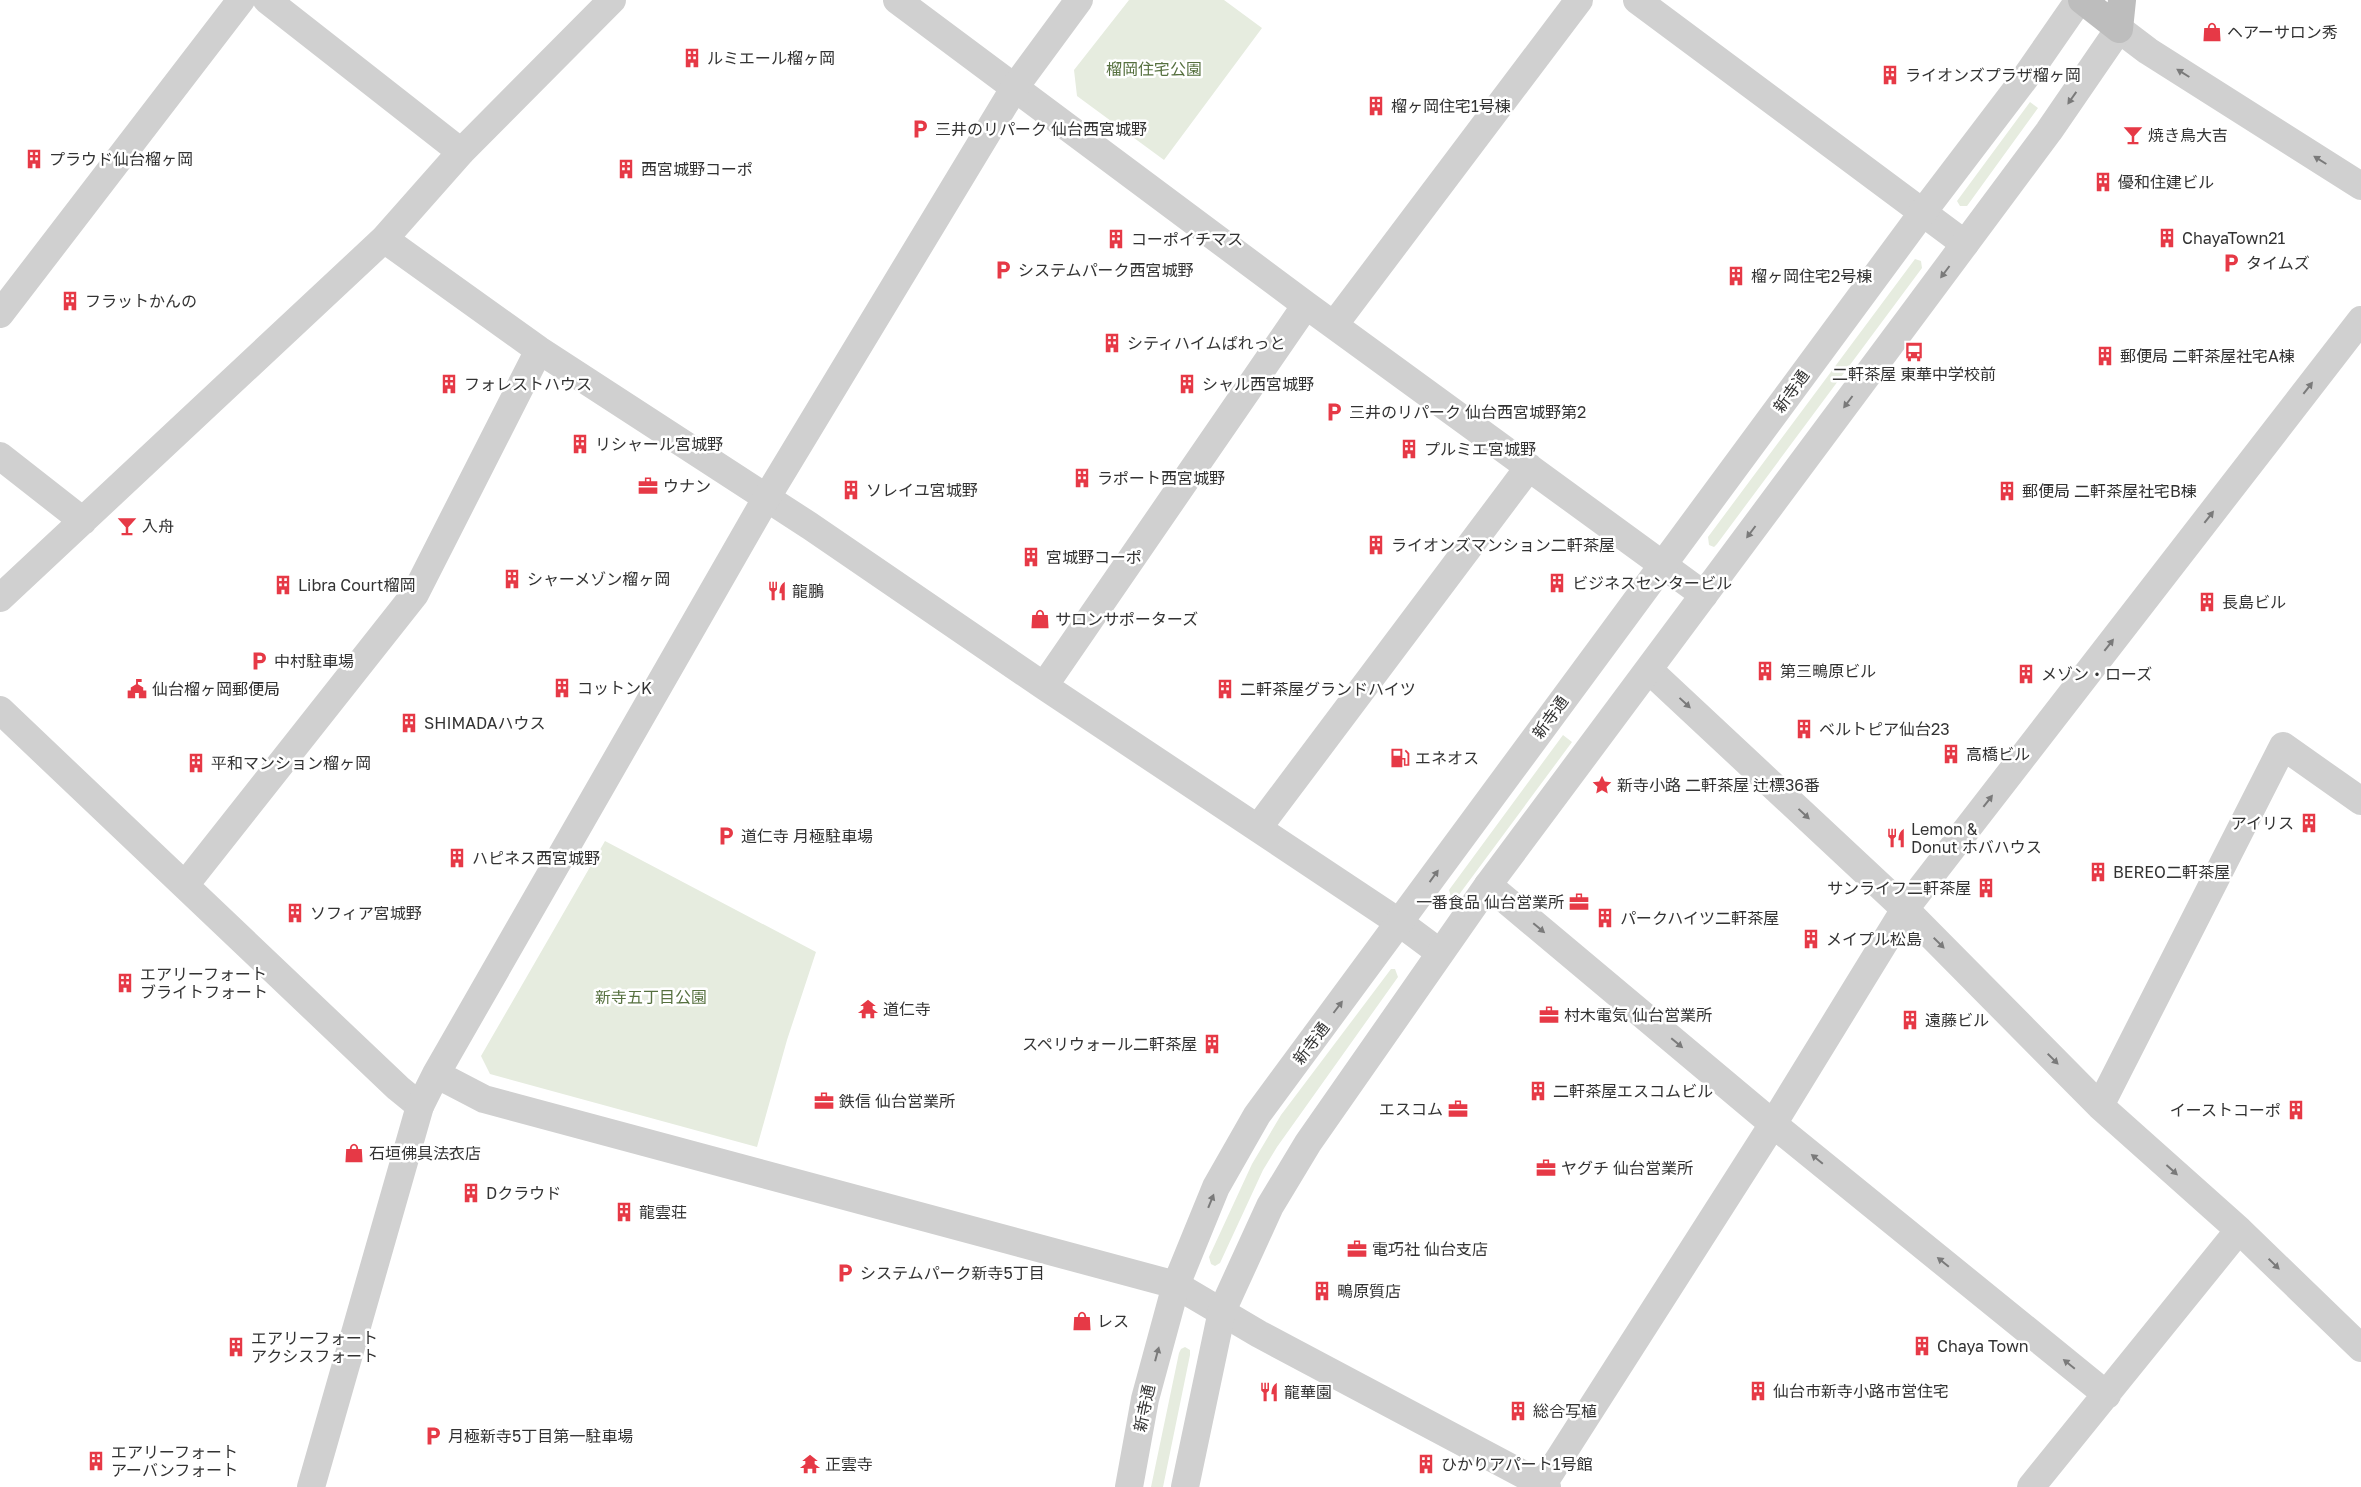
<svg xmlns="http://www.w3.org/2000/svg" width="2361" height="1487" viewBox="0 0 2361 1487" font-family="'Golos Text','Noto Sans JP',sans-serif">
<style>
.green{fill:#e6ecdf}
.lines{fill:none;stroke-linecap:round;stroke-linejoin:round}
.minor{stroke:#d0d0d0;stroke-width:28}
.tertiary{stroke:#d0d0d0;stroke-width:28}
.secondary{stroke:#bdbdbd;stroke-width:28}
.oneway{fill:#7a7a7a}
.labels{text-anchor:middle;stroke-width:5;stroke-linejoin:round;paint-order:stroke}
.poi-label{font-size:16px;fill:#333;stroke:#fff;text-anchor:start}
.park-label{font-size:16px;fill:#56703f;stroke:#fff}
.street-label{font-size:16px;fill:#333;stroke:#fff}
</style>
<rect width="100%" height="100%" fill="#fff"/>
<path class="green" d="M1129,0H1224L1262,28L1164,160L1077,96L1074,70Z
M2030,102L2038,108L1967,206H1960L1957,201Z
M1915,259L1921,261L1922,268L1717,544L1714,547L1709,545L1708,537Z
M1563,735L1572,742L1458,896L1451,897L1449,890Z
M605,841L816,952L787,1040L757,1147L490,1074L481,1056Z
M1391,969H1395L1398,977L1277,1147L1263,1170L1220,1263L1215,1266L1211,1264L1209,1257L1252,1164L1281,1115Z
M1185,1347L1190,1350V1355L1163,1487H1151L1179,1353L1181,1349Z"/>
<g class="lines">
<path class="minor" d="M267,0L461,152
M897,0L1306,305L1704,595
M1637,0L1965,244
M2119,29L2148,51L2361,186
M384,239L539,350L810,526L1044,686L1400,923L1439,952
M0,314L241,0
M1334,325L1579,0
M0,456L83,521
M0,598L384,239L461,152L612,0
M1649,670L1905,909L2100,1106L2239,1230L2361,1348
M1044,686L1306,305
M0,710L398,1088L420,1106
M1258,828L1529,467
M185,885L415,594L539,350
M1488,885L1773,1124L2107,1395
M2100,1106L2283,746L2361,801
M1176,1285L1259,1334L1547,1487
M1543,1484L1773,1124L1905,909L2361,320
M2031,1487L2239,1230"/>
<path class="tertiary" d="M436,1074L484,1099L1176,1285
M311,1487L420,1106L436,1074L767,497L1015,87L1079,0
M1129,1487L1145,1399L1176,1285L1216,1187L1257,1115L1923,212L2025,78L2079,0
M1185,1487L1222,1311L1270,1206L1308,1143L1488,885L2049,131L2119,29"/>
<path class="secondary" d="M2082,0L2119,29
M2119,29L2122,0"/>
</g>
<defs><path id="oneway-solid" d="M-6-.8H1V-3.2L6.5 0L1 3.2V.8H-6Z" transform="scale(1.25)"/></defs>
<g class="oneway">
<use href="#oneway-solid" transform="translate(2183 73) rotate(-148)"/>
<use href="#oneway-solid" transform="translate(2072 98) rotate(125)"/>
<use href="#oneway-solid" transform="translate(2320 160) rotate(-148)"/>
<use href="#oneway-solid" transform="translate(1945 272) rotate(127)"/>
<use href="#oneway-solid" transform="translate(2308 388) rotate(-52)"/>
<use href="#oneway-solid" transform="translate(1848 402) rotate(127)"/>
<use href="#oneway-solid" transform="translate(2209 517) rotate(-52)"/>
<use href="#oneway-solid" transform="translate(1751 532) rotate(127)"/>
<use href="#oneway-solid" transform="translate(2109 645) rotate(-52)"/>
<use href="#oneway-solid" transform="translate(1685 703) rotate(43)"/>
<use href="#oneway-solid" transform="translate(1988 801) rotate(-52)"/>
<use href="#oneway-solid" transform="translate(1804 814) rotate(43)"/>
<use href="#oneway-solid" transform="translate(1434 876) rotate(-54)"/>
<use href="#oneway-solid" transform="translate(1539 928) rotate(40)"/>
<use href="#oneway-solid" transform="translate(1939 943) rotate(45)"/>
<use href="#oneway-solid" transform="translate(1338 1007) rotate(-53)"/>
<use href="#oneway-solid" transform="translate(1677 1043) rotate(40)"/>
<use href="#oneway-solid" transform="translate(2053 1059) rotate(45)"/>
<use href="#oneway-solid" transform="translate(1817 1159) rotate(-141)"/>
<use href="#oneway-solid" transform="translate(2172 1170) rotate(42)"/>
<use href="#oneway-solid" transform="translate(1211 1201) rotate(-68)"/>
<use href="#oneway-solid" transform="translate(1943 1262) rotate(-141)"/>
<use href="#oneway-solid" transform="translate(2274 1264) rotate(44)"/>
<use href="#oneway-solid" transform="translate(1157 1354) rotate(-75)"/>
<use href="#oneway-solid" transform="translate(2069 1364) rotate(-141)"/>
</g>
<defs>
<symbol id="shop-bare" viewBox="-9 -9 18 18"><path d="M-5-2.5h2.3a2.7 3.5 0 0 1 5.4 0H5L5.5 6h-11ZM-1.5-2.5h3a1.5 2.3 0 0 0-3 0Z" fill="#e63946" stroke="#fff" stroke-width="2.5" paint-order="stroke"/></symbol>
<symbol id="building-bare" viewBox="-9 -9 18 18"><path d="M-4-6H4V6H1V3H-1V6H-4ZM-2.5-4.3h1.7v1.8h-1.7ZM.8-4.3h1.7v1.8H.8ZM-2.5-1h1.7V.8h-1.7ZM.8-1h1.7V.8H.8Z" fill="#e63946" stroke="#fff" stroke-width="2.5" paint-order="stroke"/></symbol>
<symbol id="parking-bare" viewBox="-9 -9 18 18"><path d="M-3.5-5.5H1a3.5 3.5 0 0 1 0 7H-1V5.5H-3.5ZM-1-3.4V-.6H.8a1.4 1.4 0 0 0 0-2.8Z" fill="#e63946" stroke="#fff" stroke-width="2.5" paint-order="stroke"/></symbol>
<symbol id="bar-bare" viewBox="-9 -9 18 18"><path d="M-6-5H6L.8 .8V4.5H3.5V6h-7V4.5H-.8V.8Z" fill="#e63946" stroke="#fff" stroke-width="2.5" paint-order="stroke"/></symbol>
<symbol id="bus-bare" viewBox="-9 -9 18 18"><path d="M-5-6H5V4H4V6H2V4H-2V6H-4V4H-5ZM-3.5-4V0h7V-4ZM-3.5 1.2v1.5H-2V1.2ZM2 1.2v1.5H3.5V1.2Z" fill="#e63946" stroke="#fff" stroke-width="2.5" paint-order="stroke"/></symbol>
<symbol id="office-bare" viewBox="-9 -9 18 18"><path d="M-6-3h4V-5.5h4V-3h4V5H-6ZM-1-4.5V-3h2v-1.5ZM-6 0V1H6V0Z" fill="#e63946" stroke="#fff" stroke-width="2.5" paint-order="stroke"/></symbol>
<symbol id="restaurant-bare" viewBox="-9 -9 18 18"><path d="M-5-6h1v4h1v-4h1v4h1v-4h1v5L-1.5 .5V6h-2V.5L-5-1ZM5-6V6H3V1.5H1.5Q1.5-4 5-6Z" fill="#e63946" stroke="#fff" stroke-width="2.5" paint-order="stroke"/></symbol>
<symbol id="civic-bare" viewBox="-9 -9 18 18"><path d="M-.6-6.5H3V-4.5H.6V-3L4-1V1h2V6H-6V1h2V-1L-.6-3ZM-1.2 2.5V6h2.4V2.5Z" fill="#e63946" stroke="#fff" stroke-width="2.5" paint-order="stroke"/></symbol>
<symbol id="fuel-bare" viewBox="-9 -9 18 18"><path d="M-5.5-6h7V0h2V4h1.3V-2.5L3-4.5l.8-.8L6-3V5H2.5V1h-1V6h-7ZM-4.2-4.7v3.2H.2V-4.7Z" fill="#e63946" stroke="#fff" stroke-width="2.5" paint-order="stroke"/></symbol>
<symbol id="sight-bare" viewBox="-9 -9 18 18"><path d="M0-6L1.8-2.2L6-1.7L2.9 1.2L3.7 5.4L0 3.3L-3.7 5.4L-2.9 1.2L-6-1.7L-1.8-2.2Z" fill="#e63946" stroke="#fff" stroke-width="2.5" paint-order="stroke"/></symbol>
<symbol id="temple-bare" viewBox="-9 -9 18 18"><path d="M0-6L5-2H3V0L6.5 2.5H4V6H1.5V3h-3V6H-4V2.5H-6.5L-3 0V-2H-5Z" fill="#e63946" stroke="#fff" stroke-width="2.5" paint-order="stroke"/></symbol>
</defs>
<g fill-rule="evenodd">
<use href="#shop-bare" x="2198" y="18" width="28" height="28"/>
<use href="#building-bare" x="678" y="44" width="28" height="28"/>
<use href="#building-bare" x="1876" y="61" width="28" height="28"/>
<use href="#building-bare" x="1362" y="92" width="28" height="28"/>
<use href="#parking-bare" x="906" y="115" width="28" height="28"/>
<use href="#bar-bare" x="2119" y="121" width="28" height="28"/>
<use href="#building-bare" x="20" y="145" width="28" height="28"/>
<use href="#building-bare" x="612" y="155" width="28" height="28"/>
<use href="#building-bare" x="2089" y="168" width="28" height="28"/>
<use href="#building-bare" x="2153" y="224" width="28" height="28"/>
<use href="#building-bare" x="1102" y="225" width="28" height="28"/>
<use href="#parking-bare" x="2217" y="249" width="28" height="28"/>
<use href="#parking-bare" x="989" y="256" width="28" height="28"/>
<use href="#building-bare" x="1722" y="262" width="28" height="28"/>
<use href="#building-bare" x="56" y="287" width="28" height="28"/>
<use href="#building-bare" x="1098" y="329" width="28" height="28"/>
<use href="#bus-bare" x="1900" y="338" width="28" height="28"/>
<use href="#building-bare" x="2091" y="342" width="28" height="28"/>
<use href="#building-bare" x="435" y="370" width="28" height="28"/>
<use href="#building-bare" x="1173" y="370" width="28" height="28"/>
<use href="#parking-bare" x="1320" y="398" width="28" height="28"/>
<use href="#building-bare" x="566" y="430" width="28" height="28"/>
<use href="#building-bare" x="1395" y="435" width="28" height="28"/>
<use href="#building-bare" x="1068" y="464" width="28" height="28"/>
<use href="#office-bare" x="634" y="472" width="28" height="28"/>
<use href="#building-bare" x="837" y="476" width="28" height="28"/>
<use href="#building-bare" x="1993" y="477" width="28" height="28"/>
<use href="#bar-bare" x="113" y="512" width="28" height="28"/>
<use href="#building-bare" x="1362" y="531" width="28" height="28"/>
<use href="#building-bare" x="1017" y="543" width="28" height="28"/>
<use href="#building-bare" x="498" y="565" width="28" height="28"/>
<use href="#building-bare" x="1543" y="569" width="28" height="28"/>
<use href="#building-bare" x="269" y="571" width="28" height="28"/>
<use href="#restaurant-bare" x="763" y="577" width="28" height="28"/>
<use href="#building-bare" x="2193" y="588" width="28" height="28"/>
<use href="#shop-bare" x="1026" y="605" width="28" height="28"/>
<use href="#parking-bare" x="245" y="647" width="28" height="28"/>
<use href="#building-bare" x="1751" y="657" width="28" height="28"/>
<use href="#building-bare" x="2012" y="660" width="28" height="28"/>
<use href="#building-bare" x="548" y="674" width="28" height="28"/>
<use href="#civic-bare" x="123" y="675" width="28" height="28"/>
<use href="#building-bare" x="1211" y="675" width="28" height="28"/>
<use href="#building-bare" x="395" y="709" width="28" height="28"/>
<use href="#building-bare" x="1790" y="715" width="28" height="28"/>
<use href="#building-bare" x="1937" y="740" width="28" height="28"/>
<use href="#fuel-bare" x="1386" y="744" width="28" height="28"/>
<use href="#building-bare" x="182" y="749" width="28" height="28"/>
<use href="#sight-bare" x="1588" y="771" width="28" height="28"/>
<use href="#building-bare" x="2295" y="809" width="28" height="28"/>
<use href="#parking-bare" x="712" y="822" width="28" height="28"/>
<use href="#restaurant-bare" x="1882" y="824" width="28" height="28"/>
<use href="#building-bare" x="443" y="844" width="28" height="28"/>
<use href="#building-bare" x="2084" y="858" width="28" height="28"/>
<use href="#building-bare" x="1972" y="874" width="28" height="28"/>
<use href="#office-bare" x="1565" y="888" width="28" height="28"/>
<use href="#building-bare" x="281" y="899" width="28" height="28"/>
<use href="#building-bare" x="1591" y="904" width="28" height="28"/>
<use href="#building-bare" x="1797" y="925" width="28" height="28"/>
<use href="#building-bare" x="111" y="969" width="28" height="28"/>
<use href="#temple-bare" x="854" y="995" width="28" height="28"/>
<use href="#office-bare" x="1535" y="1001" width="28" height="28"/>
<use href="#building-bare" x="1896" y="1006" width="28" height="28"/>
<use href="#building-bare" x="1198" y="1030" width="28" height="28"/>
<use href="#building-bare" x="1524" y="1077" width="28" height="28"/>
<use href="#office-bare" x="810" y="1087" width="28" height="28"/>
<use href="#office-bare" x="1444" y="1095" width="28" height="28"/>
<use href="#building-bare" x="2282" y="1096" width="28" height="28"/>
<use href="#shop-bare" x="340" y="1139" width="28" height="28"/>
<use href="#office-bare" x="1532" y="1154" width="28" height="28"/>
<use href="#building-bare" x="457" y="1179" width="28" height="28"/>
<use href="#building-bare" x="610" y="1198" width="28" height="28"/>
<use href="#office-bare" x="1343" y="1235" width="28" height="28"/>
<use href="#parking-bare" x="831" y="1259" width="28" height="28"/>
<use href="#building-bare" x="1308" y="1277" width="28" height="28"/>
<use href="#shop-bare" x="1068" y="1307" width="28" height="28"/>
<use href="#building-bare" x="1908" y="1332" width="28" height="28"/>
<use href="#building-bare" x="222" y="1333" width="28" height="28"/>
<use href="#building-bare" x="1744" y="1377" width="28" height="28"/>
<use href="#restaurant-bare" x="1255" y="1378" width="28" height="28"/>
<use href="#building-bare" x="1504" y="1397" width="28" height="28"/>
<use href="#parking-bare" x="419" y="1422" width="28" height="28"/>
<use href="#building-bare" x="82" y="1447" width="28" height="28"/>
<use href="#temple-bare" x="796" y="1450" width="28" height="28"/>
<use href="#building-bare" x="1412" y="1450" width="28" height="28"/>
</g>
<g class="labels">
<g class="poi-label">
<text x="2227" y="38">ヘアーサロン秀</text>
<text x="707" y="64">ルミエール榴ヶ岡</text>
<text x="1905" y="81">ライオンズプラザ榴ヶ岡</text>
<text x="1391" y="112">榴ヶ岡住宅1号棟</text>
<text x="935" y="135">三井のリパーク 仙台西宮城野</text>
<text x="2148" y="141">焼き鳥大吉</text>
<text x="49" y="165">プラウド仙台榴ヶ岡</text>
<text x="641" y="175">西宮城野コーポ</text>
<text x="2118" y="188">優和住建ビル</text>
<text x="2182" y="244">ChayaTown21</text>
<text x="1131" y="245">コーポイチマス</text>
<text x="2246" y="269">タイムズ</text>
<text x="1018" y="276">システムパーク西宮城野</text>
<text x="1751" y="282">榴ヶ岡住宅2号棟</text>
<text x="85" y="307">フラットかんの</text>
<text x="1127" y="349">シティハイムぱれっと</text>
<text x="2120" y="362">郵便局 二軒茶屋社宅A棟</text>
<text x="1914" y="380" text-anchor="middle">二軒茶屋 東華中学校前</text>
<text x="464" y="390">フォレストハウス</text>
<text x="1202" y="390">シャル西宮城野</text>
<text x="1349" y="418">三井のリパーク 仙台西宮城野第2</text>
<text x="595" y="450">リシャール宮城野</text>
<text x="1424" y="455">プルミエ宮城野</text>
<text x="1097" y="484">ラポート西宮城野</text>
<text x="663" y="492">ウナン</text>
<text x="866" y="496">ソレイユ宮城野</text>
<text x="2022" y="497">郵便局 二軒茶屋社宅B棟</text>
<text x="142" y="532">入舟</text>
<text x="1391" y="551">ライオンズマンション二軒茶屋</text>
<text x="1046" y="563">宮城野コーポ</text>
<text x="527" y="585">シャーメゾン榴ヶ岡</text>
<text x="1572" y="589">ビジネスセンタービル</text>
<text x="298" y="591">Libra Court榴岡</text>
<text x="792" y="597">龍鵬</text>
<text x="2222" y="608">長島ビル</text>
<text x="1055" y="625">サロンサポーターズ</text>
<text x="274" y="667">中村駐車場</text>
<text x="1780" y="677">第三鴫原ビル</text>
<text x="2041" y="680">メゾン・ローズ</text>
<text x="577" y="694">コットンK</text>
<text x="152" y="695">仙台榴ヶ岡郵便局</text>
<text x="1240" y="695">二軒茶屋グランドハイツ</text>
<text x="424" y="729">SHIMADAハウス</text>
<text x="1819" y="735">ベルトピア仙台23</text>
<text x="1966" y="760">高橋ビル</text>
<text x="1415" y="764">エネオス</text>
<text x="211" y="769">平和マンション榴ヶ岡</text>
<text x="1617" y="791">新寺小路 二軒茶屋 辻標36番</text>
<text x="2294" y="829" text-anchor="end">アイリス</text>
<text x="1911" y="835">Lemon &amp;<tspan x="1911" dy="18">Donut ホバハウス</tspan></text>
<text x="741" y="842">道仁寺 月極駐車場</text>
<text x="472" y="864">ハピネス西宮城野</text>
<text x="2113" y="878">BEREO二軒茶屋</text>
<text x="1971" y="894" text-anchor="end">サンライフ二軒茶屋</text>
<text x="1564" y="908" text-anchor="end">一番食品 仙台営業所</text>
<text x="310" y="919">ソフィア宮城野</text>
<text x="1620" y="924">パークハイツ二軒茶屋</text>
<text x="1826" y="945">メイプル松島</text>
<text x="140" y="980">エアリーフォート<tspan x="140" dy="18">ブライトフォート</tspan></text>
<text x="883" y="1015">道仁寺</text>
<text x="1564" y="1021">村木電気 仙台営業所</text>
<text x="1925" y="1026">遠藤ビル</text>
<text x="1197" y="1050" text-anchor="end">スペリウォール二軒茶屋</text>
<text x="1553" y="1097">二軒茶屋エスコムビル</text>
<text x="839" y="1107">鉄信 仙台営業所</text>
<text x="1443" y="1115" text-anchor="end">エスコム</text>
<text x="2281" y="1116" text-anchor="end">イーストコーポ</text>
<text x="369" y="1159">石垣佛具法衣店</text>
<text x="1561" y="1174">ヤグチ 仙台営業所</text>
<text x="486" y="1199">Dクラウド</text>
<text x="639" y="1218">龍雲荘</text>
<text x="1372" y="1255">電巧社 仙台支店</text>
<text x="860" y="1279">システムパーク新寺5丁目</text>
<text x="1337" y="1297">鴫原質店</text>
<text x="1097" y="1327">レス</text>
<text x="251" y="1344">エアリーフォート<tspan x="251" dy="18">アクシスフォート</tspan></text>
<text x="1937" y="1352">Chaya Town</text>
<text x="1773" y="1397">仙台市新寺小路市営住宅</text>
<text x="1284" y="1398">龍華園</text>
<text x="1533" y="1417">総合写植</text>
<text x="448" y="1442">月極新寺5丁目第一駐車場</text>
<text x="111" y="1458">エアリーフォート<tspan x="111" dy="18">アーバンフォート</tspan></text>
<text x="825" y="1470">正雲寺</text>
<text x="1441" y="1470">ひかりアパート1号館</text>
</g>
<g class="park-label">
<text x="1154" y="75">榴岡住宅公園</text>
<text x="651" y="1003">新寺五丁目公園</text>
</g>
<g class="street-label">
<text transform="translate(1791 391) rotate(-54)" y="6">新寺通</text>
<text transform="translate(1550 717) rotate(-54)" y="6">新寺通</text>
<text transform="translate(1311 1043) rotate(-53)" y="6">新寺通</text>
<text transform="translate(1144 1408) rotate(-78)" y="6">新寺通</text>
</g>
</g>
</svg>
